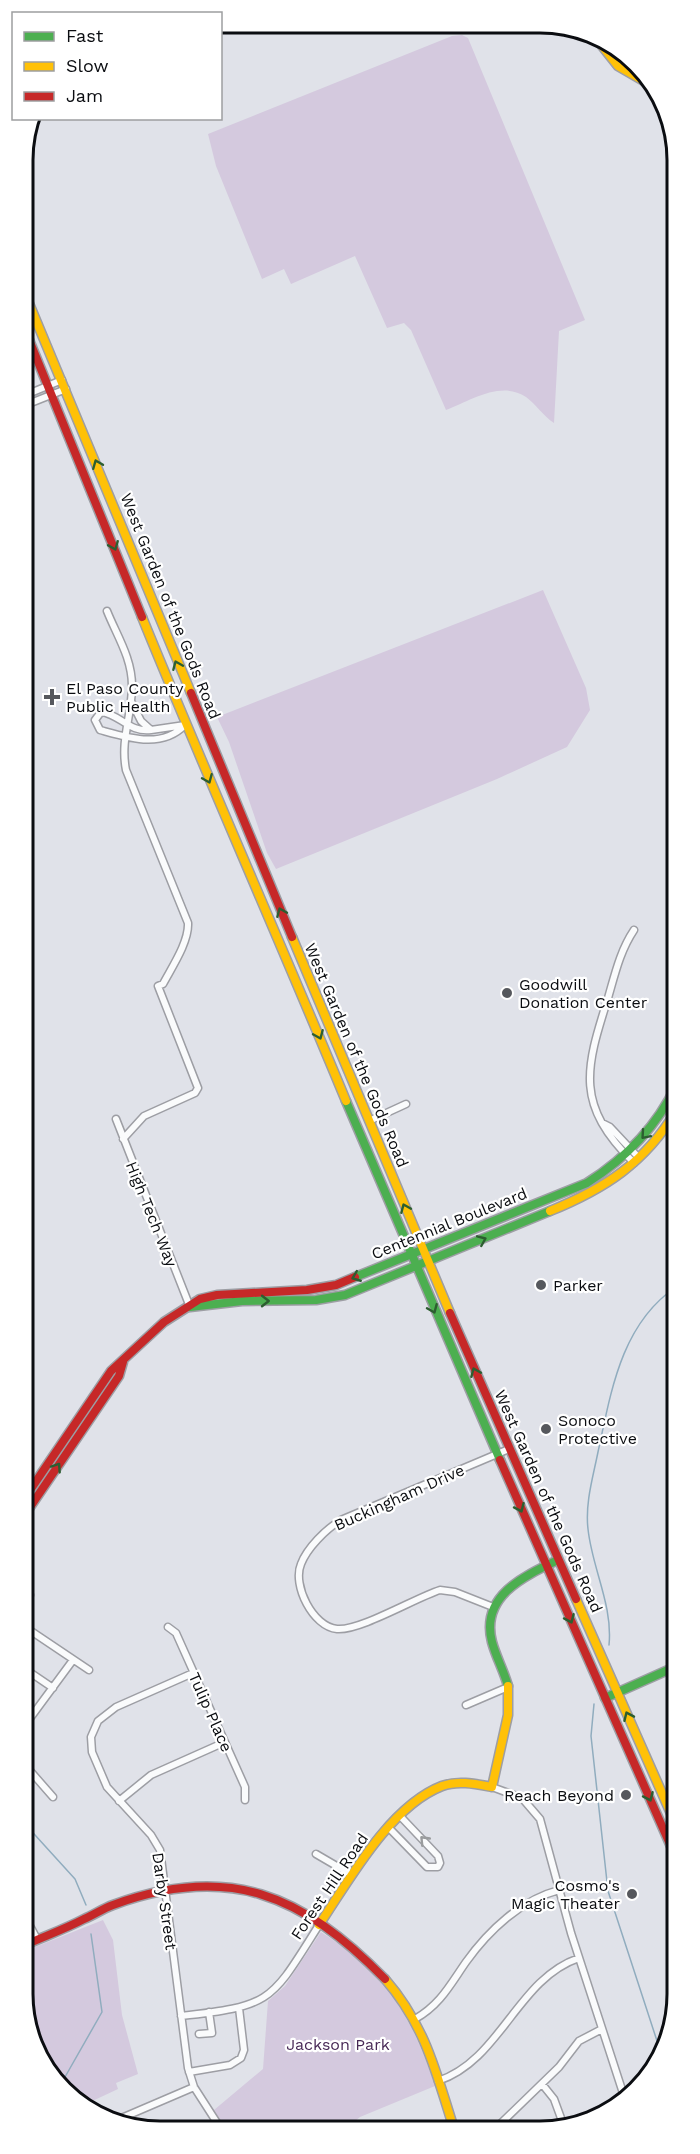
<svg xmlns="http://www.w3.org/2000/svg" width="700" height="2154" viewBox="0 0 700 2154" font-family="'Work Sans',sans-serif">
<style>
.green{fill:#d4c9de}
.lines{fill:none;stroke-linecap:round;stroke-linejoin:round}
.stream{stroke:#90acbe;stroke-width:1.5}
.street-casing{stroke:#9d9ea4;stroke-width:9}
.fast-casing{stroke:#9d9ea4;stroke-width:11}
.slow-casing{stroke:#9d9ea4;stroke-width:11}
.jam-casing{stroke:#9d9ea4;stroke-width:11}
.street{stroke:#fafbfc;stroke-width:6}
.fast{stroke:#4caf50;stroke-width:8}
.slow{stroke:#ffc107;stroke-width:8}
.jam{stroke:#c62828;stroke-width:8}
.oneway{stroke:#2c5e30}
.oneway2{stroke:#9a9c9e}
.poi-dot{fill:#56585d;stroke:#fff;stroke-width:2}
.labels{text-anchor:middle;stroke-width:4.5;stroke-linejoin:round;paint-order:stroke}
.street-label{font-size:16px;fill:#0b0d11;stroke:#fff}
.poi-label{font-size:16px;fill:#0b0d11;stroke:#fff;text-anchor:start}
.park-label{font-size:16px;fill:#472855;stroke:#fff}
.rim{fill:none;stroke:#0b0d11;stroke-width:3}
</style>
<rect width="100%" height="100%" fill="#e0e2e9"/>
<path class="green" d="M462,35L468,38L585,320L559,331L554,423C543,416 537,405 526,397C501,380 470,401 446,410L411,330L404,323L387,328L355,256L291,284L284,269L262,279L216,166L208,134L452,36Z
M543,590L586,688L590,710L567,747L497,779L276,869L267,853L229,742L217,717Z
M103,1920L113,1940L122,2015L138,2074L116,2083L118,2089L86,2104L62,2091L25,2021V1951Z
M321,1932C385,1972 412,2016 435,2086L360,2117L345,2129H226L214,2110L263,2069L268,2001L285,1986Z"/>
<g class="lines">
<path class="stream" d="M609,1645C613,1605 592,1568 588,1529C585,1503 593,1477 598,1452C611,1392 621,1324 676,1287
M594,1704L591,1736L608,1891L659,2047
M25,1824L75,1879L86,1905
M58,2083L65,2077L102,2012L91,1934"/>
<defs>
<path id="street" d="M23,396L62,380
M23,406L66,389
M107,611C117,636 132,658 132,686C132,715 120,740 126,770L188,923C189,942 172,967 163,984L158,986L198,1088L195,1093L144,1116L123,1139
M131,701L141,721L151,730L185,725
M151,730C129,733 120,714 101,712L95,720L100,730C129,738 162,749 185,725
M116,1119L190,1307
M369,1121L406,1104
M604,1124L610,1127L639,1158
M634,1163C575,1105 585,1070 608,998C615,974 620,951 634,930
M25,1605L30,1595
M493,1607L455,1592L440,1590C415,1598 360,1631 337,1629C313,1627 292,1585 301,1564C307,1548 326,1529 341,1520L509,1449
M25,1627L89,1670
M168,1627L176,1633L245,1787V1800
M25,1669L53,1688
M193,1673L116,1707L98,1721L91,1737L92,1752L107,1787L151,1835L160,1850L188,2068L194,2087L221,2129
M466,1705L508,1687
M25,1725L73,1660
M25,1765L53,1797
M492,1787L522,1798L540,1819L571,1933L624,2096
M119,1801L151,1775L225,1742
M389,1828L427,1867H438L440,1863L438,1856L401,1817
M316,1854L352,1875
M25,1917L37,1939
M181,2016C273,2006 271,2001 319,1925
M415,2019C440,2005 450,1985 466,1962C489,1930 521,1900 559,1890
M199,2034L212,2033L209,2012
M189,2072L230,2065L241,2058L244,2050L239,2008
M438,2081C501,2060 517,1979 579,1958
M542,2084L554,2099L565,2129
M117,2120L194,2087
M495,2129L559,2067L579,2041L602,2029"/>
<path id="fast" d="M346,1101L500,1460
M355,1277L587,1183C626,1158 656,1128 676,1086
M190,1307L242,1301L316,1300L345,1295L550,1211
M508,1686C504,1671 496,1657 492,1642C480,1596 524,1576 558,1560
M605,1698L677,1666"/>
<path id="slow" d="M599,42L618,66L649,84
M23,289L191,693
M142,617C208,779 279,939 346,1101
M292,937L450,1313
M550,1211C604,1189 645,1163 676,1111
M576,1599L677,1827
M319,1925C349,1880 390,1806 442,1786C458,1780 476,1784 492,1787L508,1715V1686
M385,1979C425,2025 436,2072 454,2129"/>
<path id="jam" d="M23,325L142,617
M191,693L292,937
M450,1313L576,1599
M500,1460L677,1860
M24,1499L111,1371L164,1322L200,1299L217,1295L307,1290L336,1285L355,1277
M24,1516L119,1376L123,1362
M25,1945C45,1936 65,1929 84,1919C94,1915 102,1909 113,1905C228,1863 302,1894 385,1979"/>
</defs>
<use href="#street" class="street-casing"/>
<use href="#fast" class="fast-casing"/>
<use href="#slow" class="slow-casing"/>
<use href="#jam" class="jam-casing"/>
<use href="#street" class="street"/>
<use href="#fast" class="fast"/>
<use href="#slow" class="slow"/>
<use href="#jam" class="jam"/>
</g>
<defs><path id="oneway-chevron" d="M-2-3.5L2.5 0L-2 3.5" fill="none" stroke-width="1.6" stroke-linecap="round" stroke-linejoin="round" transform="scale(1.5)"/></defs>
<g class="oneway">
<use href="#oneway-chevron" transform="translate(97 464) rotate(-112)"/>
<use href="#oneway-chevron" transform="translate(114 546) rotate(68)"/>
<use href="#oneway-chevron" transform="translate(177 665) rotate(-113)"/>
<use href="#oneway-chevron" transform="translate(208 779) rotate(67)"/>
<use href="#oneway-chevron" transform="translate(281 912) rotate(-113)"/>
<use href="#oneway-chevron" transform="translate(319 1035) rotate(67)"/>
<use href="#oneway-chevron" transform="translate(645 1135) rotate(131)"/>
<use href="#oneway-chevron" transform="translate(405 1208) rotate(-113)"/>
<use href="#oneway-chevron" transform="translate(482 1240) rotate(-23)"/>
<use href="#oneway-chevron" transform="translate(356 1277) rotate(158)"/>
<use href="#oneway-chevron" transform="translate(265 1301)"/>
<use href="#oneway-chevron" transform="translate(433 1309) rotate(67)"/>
<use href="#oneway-chevron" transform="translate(475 1372) rotate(-113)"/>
<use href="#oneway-chevron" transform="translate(57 1467) rotate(-56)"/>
<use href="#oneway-chevron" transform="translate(520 1508) rotate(66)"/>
<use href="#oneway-chevron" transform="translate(570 1619) rotate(66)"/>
<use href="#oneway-chevron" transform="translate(628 1716) rotate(-114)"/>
<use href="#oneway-chevron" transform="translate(649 1797) rotate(66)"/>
</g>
<use class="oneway2" href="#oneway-chevron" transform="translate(424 1840) rotate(-134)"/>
<g class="poi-dot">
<path d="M49 688h6v6h6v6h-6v6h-6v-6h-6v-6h6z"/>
<circle cx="507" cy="993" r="6"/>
<circle cx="541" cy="1285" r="6"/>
<circle cx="546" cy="1429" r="6"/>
<circle cx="626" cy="1795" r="6"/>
<circle cx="632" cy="1894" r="6"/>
</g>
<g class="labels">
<g class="street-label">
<text transform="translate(171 606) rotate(68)" y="6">West Garden of the Gods Road</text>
<text transform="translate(357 1055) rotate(67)" y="6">West Garden of the Gods Road</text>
<text transform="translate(152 1214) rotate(68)" y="6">High Tech Way</text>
<text transform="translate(449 1223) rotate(-22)" y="6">Centennial Boulevard</text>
<text transform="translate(399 1497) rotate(-24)" y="6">Buckingham Drive</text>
<text transform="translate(549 1501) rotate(66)" y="6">West Garden of the Gods Road</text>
<text transform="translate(211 1712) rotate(66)" y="6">Tulip Place</text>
<text transform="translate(329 1886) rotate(-56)" y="6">Forest Hill Road</text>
<text transform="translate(165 1901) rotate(82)" y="6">Darby Street</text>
</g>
<g class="poi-label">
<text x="66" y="694">El Paso County<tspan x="66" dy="18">Public Health</tspan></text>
<text x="519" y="990">Goodwill<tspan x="519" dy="18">Donation Center</tspan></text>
<text x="553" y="1291">Parker</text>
<text x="558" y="1426">Sonoco<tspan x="558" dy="18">Protective</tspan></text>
<text x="614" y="1801" text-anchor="end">Reach Beyond</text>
<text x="620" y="1891" text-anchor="end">Cosmo's<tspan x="620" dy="18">Magic Theater</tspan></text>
</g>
<g class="park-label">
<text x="338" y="2050">Jackson Park</text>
</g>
</g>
<path d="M0 0H700V2154H0ZM160 33H540A127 127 0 0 1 667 160V1994A127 127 0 0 1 540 2121H160A127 127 0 0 1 33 1994V160A127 127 0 0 1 160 33Z" fill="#fff" fill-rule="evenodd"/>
<path class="rim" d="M160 33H540A127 127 0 0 1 667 160V1994A127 127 0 0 1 540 2121H160A127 127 0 0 1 33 1994V160A127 127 0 0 1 160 33Z"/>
<rect x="12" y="12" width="210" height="108" fill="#ffffff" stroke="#9d9ea0" stroke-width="1.5"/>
<rect x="24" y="32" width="30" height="9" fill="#4caf50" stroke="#9d9ea0" stroke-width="1.5"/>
<text x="66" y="42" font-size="18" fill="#0b0d11">Fast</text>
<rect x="24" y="62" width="30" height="9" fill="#ffc107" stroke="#9d9ea0" stroke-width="1.5"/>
<text x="66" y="72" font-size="18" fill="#0b0d11">Slow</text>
<rect x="24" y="92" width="30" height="9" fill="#c62828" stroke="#9d9ea0" stroke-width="1.5"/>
<text x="66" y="102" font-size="18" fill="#0b0d11">Jam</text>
</svg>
